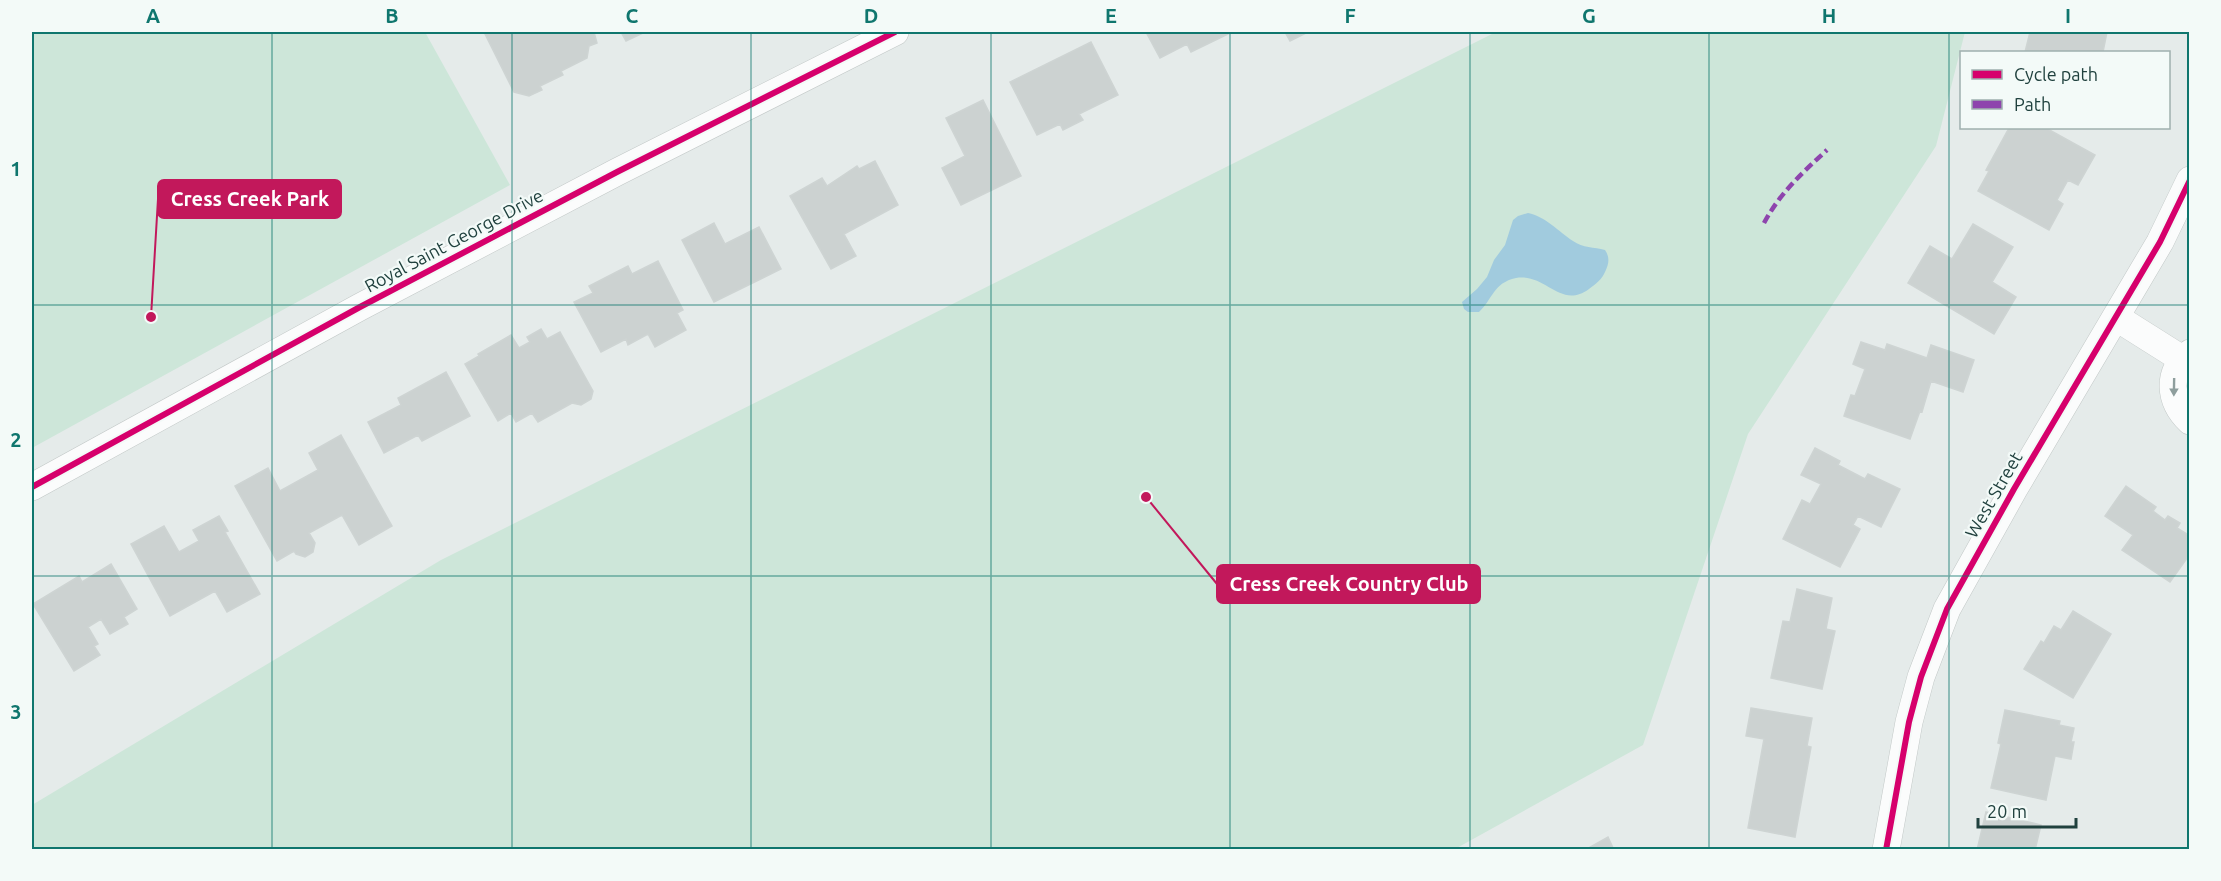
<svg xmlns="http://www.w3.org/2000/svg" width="2221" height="881" viewBox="0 0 2221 881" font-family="Ubuntu,sans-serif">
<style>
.green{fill:#cde6d9}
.water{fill:#a1cbde}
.building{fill:#ccd2d1;stroke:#ced4d3;stroke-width:1.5}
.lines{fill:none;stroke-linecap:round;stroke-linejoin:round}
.street-casing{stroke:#c2c8c7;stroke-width:28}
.street{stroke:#fbfcfc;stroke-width:27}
.quiet{stroke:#8e44ad;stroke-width:4.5;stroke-dasharray:9 4.5;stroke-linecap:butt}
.cycleway-casing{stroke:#f3faf8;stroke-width:10}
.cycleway{stroke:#d6006c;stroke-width:6}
.oneway{fill:#8e9e9d}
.grid{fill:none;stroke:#0f766e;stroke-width:1.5;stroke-opacity:0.55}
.labels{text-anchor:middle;stroke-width:4.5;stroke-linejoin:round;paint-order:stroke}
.street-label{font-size:18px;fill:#20413e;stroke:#f3faf8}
.leader{fill:none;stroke:#c2185b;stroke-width:2}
.callout-dot{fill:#c2185b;stroke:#f3faf8;stroke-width:2}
.callout{fill:#c2185b;stroke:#c2185b;stroke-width:2}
.callout-label{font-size:20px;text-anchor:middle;font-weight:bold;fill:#fff}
.neatline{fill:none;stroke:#0f766e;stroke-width:2}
.grid-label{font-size:20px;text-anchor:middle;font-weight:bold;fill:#0f766e}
</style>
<rect width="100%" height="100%" fill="#e5ebea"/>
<path class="green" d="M32,32H425L510,185L32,448Z
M1496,32H1965L1936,146L1748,434L1643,745L1455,849L32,850V805L441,560Z"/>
<path class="water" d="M1528,213C1545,216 1559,232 1573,241C1583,248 1594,247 1605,250C1610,257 1609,264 1605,272C1602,279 1596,284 1589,289C1560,310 1546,273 1516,278C1493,283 1493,299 1479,312H1468L1464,309L1462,302L1477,289L1487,277L1494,260L1505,245L1513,220L1518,216Z"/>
<path class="building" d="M484,32H594L597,43L589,46L587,58L561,71L563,75L540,86L542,90L529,96L514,92Z
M621,32H645L626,41Z
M1146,32H1232L1191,52L1187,44L1160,58Z
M1285,32H1308L1290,41Z
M2030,32H2107L2103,52H2025Z
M1091,42L1118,95L1079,114L1083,120L1063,130L1060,124L1037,135L1010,82Z
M983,100L1021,176L961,205L942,168L965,156L946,118Z
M2009,128H2046L2095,155L2078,185L2068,180L2057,200L2063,204L2049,230L1978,191L1989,171L1986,170Z
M875,161L898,205L844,234L856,256L831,269L790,196L822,178L827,186L857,166L859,169Z
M714,223L725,244L759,227L781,269L714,302L682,240Z
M1973,224L2013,247L1992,282L2016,297L1994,334L1908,283L1930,246L1952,259Z
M658,261L683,310L677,313L686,330L655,347L648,334L628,345L626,339L601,352L574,302L593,293L589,286L628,266L632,274Z
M541,329L547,339L560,332L593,391L591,399L581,405L572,403L538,422L532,413L516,422L511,413L498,421L465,364L479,356L478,354L511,335L519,348L530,342L527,337Z
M1861,342L1885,350L1887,344L1927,358L1931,345L1974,360L1963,392L1931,381L1922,412L1920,411L1910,439L1844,416L1851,395L1855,396L1865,369L1853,364Z
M446,372L470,416L422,441L418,435L384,453L368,422L401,405L398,398Z
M341,435L392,526L359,545L342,515L309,533L315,543L313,552L305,557L296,554L294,551L277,561L235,486L268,468L280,491L318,470L309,453Z
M1815,448L1840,461L1838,465L1865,479L1868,474L1900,489L1881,527L1858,516L1853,525L1860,529L1840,567L1783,539L1802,500L1810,504L1821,484L1801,475Z
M2126,486L2156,507L2153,511L2165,520L2168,516L2180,523L2177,528L2190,536V554L2170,582L2122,550L2133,535L2105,516Z
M219,516L228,531L225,532L260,594L227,612L215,591L170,616L131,544L164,526L179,552L199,541L193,530Z
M111,564L137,609L124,617L128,624L110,634L101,619L88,627L98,644L94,646L100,655L74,671L33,604L79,576L82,582Z
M1797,589L1832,598L1826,629L1835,631L1822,689L1771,678L1783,621L1790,622Z
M2073,611L2111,634L2073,698L2024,669L2041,641L2044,643L2054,626L2061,630Z
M1751,708L1812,718L1807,746L1811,747L1795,837L1748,828L1764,739L1746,736Z
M2005,710L2060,721L2059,725L2074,728L2071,742H2074L2071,759L2055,756L2046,800L1991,788L2001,744L1998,743Z
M1986,812L2041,825L2035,850H1977Z
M1608,837L1614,850H1585Z"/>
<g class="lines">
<defs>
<path id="street" d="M2117,318L2182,359
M2190,353C2166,373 2169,401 2190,421
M32,487L360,307L617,172L895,32
M1886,850L1909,722L1921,677L1947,609L2014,489L2160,242L2190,180"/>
</defs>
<use href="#street" class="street-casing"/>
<use href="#street" class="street"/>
<path class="quiet" d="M1764,223C1780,193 1802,173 1827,150"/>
<defs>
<path id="cycleway" d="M32,487L360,307L617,172L895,32
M1886,850L1909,722L1921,677L1947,609L2014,489L2160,242L2190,180"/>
</defs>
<use href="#cycleway" class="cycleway-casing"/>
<use href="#cycleway" class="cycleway"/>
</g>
<defs><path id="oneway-solid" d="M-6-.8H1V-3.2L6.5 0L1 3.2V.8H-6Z" transform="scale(1.5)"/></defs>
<use class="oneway" href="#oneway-solid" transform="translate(2174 387) rotate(91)"/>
<path class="grid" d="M272,32V850M512,32V850M751,32V850M991,32V850M1230,32V850M1470,32V850M1709,32V850M1949,32V850M32,305H2190M32,576H2190"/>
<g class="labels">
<g class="street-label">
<text transform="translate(454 241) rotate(-28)" y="6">Royal Saint George Drive</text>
<text transform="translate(1994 495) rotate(-60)" y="6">West Street</text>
</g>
</g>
<path class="leader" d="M151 317L158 199M1146 497L1217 584"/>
<g class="callout-dot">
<circle cx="151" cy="317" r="6"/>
<circle cx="1146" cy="497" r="6"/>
</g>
<g class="callout">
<rect x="158" y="180" width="183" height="38" rx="6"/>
<rect x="1217" y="565" width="263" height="38" rx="6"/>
</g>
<g class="callout-label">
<text x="250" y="206">Cress Creek Park</text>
<text x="1349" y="591">Cress Creek Country Club</text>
</g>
<rect width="2221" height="881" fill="none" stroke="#f3faf8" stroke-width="66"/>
<rect x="1960" y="51" width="210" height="78" fill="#f3faf8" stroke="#9fb0ae" stroke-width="1.5"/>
<rect x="1972" y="70" width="30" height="9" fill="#d6006c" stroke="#9fb0ae" stroke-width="1.5"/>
<text x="2014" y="81" font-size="18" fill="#20413e">Cycle path</text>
<rect x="1972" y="100" width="30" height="9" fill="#8e44ad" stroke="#9fb0ae" stroke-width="1.5"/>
<text x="2014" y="111" font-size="18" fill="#20413e">Path</text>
<path d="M1978 818v9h98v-9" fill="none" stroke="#20413e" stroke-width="3"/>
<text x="1987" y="818" font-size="18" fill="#20413e" stroke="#f3faf8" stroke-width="4.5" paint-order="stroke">20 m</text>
<rect x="33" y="33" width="2155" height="815" class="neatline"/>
<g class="grid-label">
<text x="153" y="23">A</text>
<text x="392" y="23">B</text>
<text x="632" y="23">C</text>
<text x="871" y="23">D</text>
<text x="1111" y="23">E</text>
<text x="1350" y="23">F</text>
<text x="1589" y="23">G</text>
<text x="1829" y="23">H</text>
<text x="2068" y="23">I</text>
<text x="16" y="176">1</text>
<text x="16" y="447">2</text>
<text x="16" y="719">3</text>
</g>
</svg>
